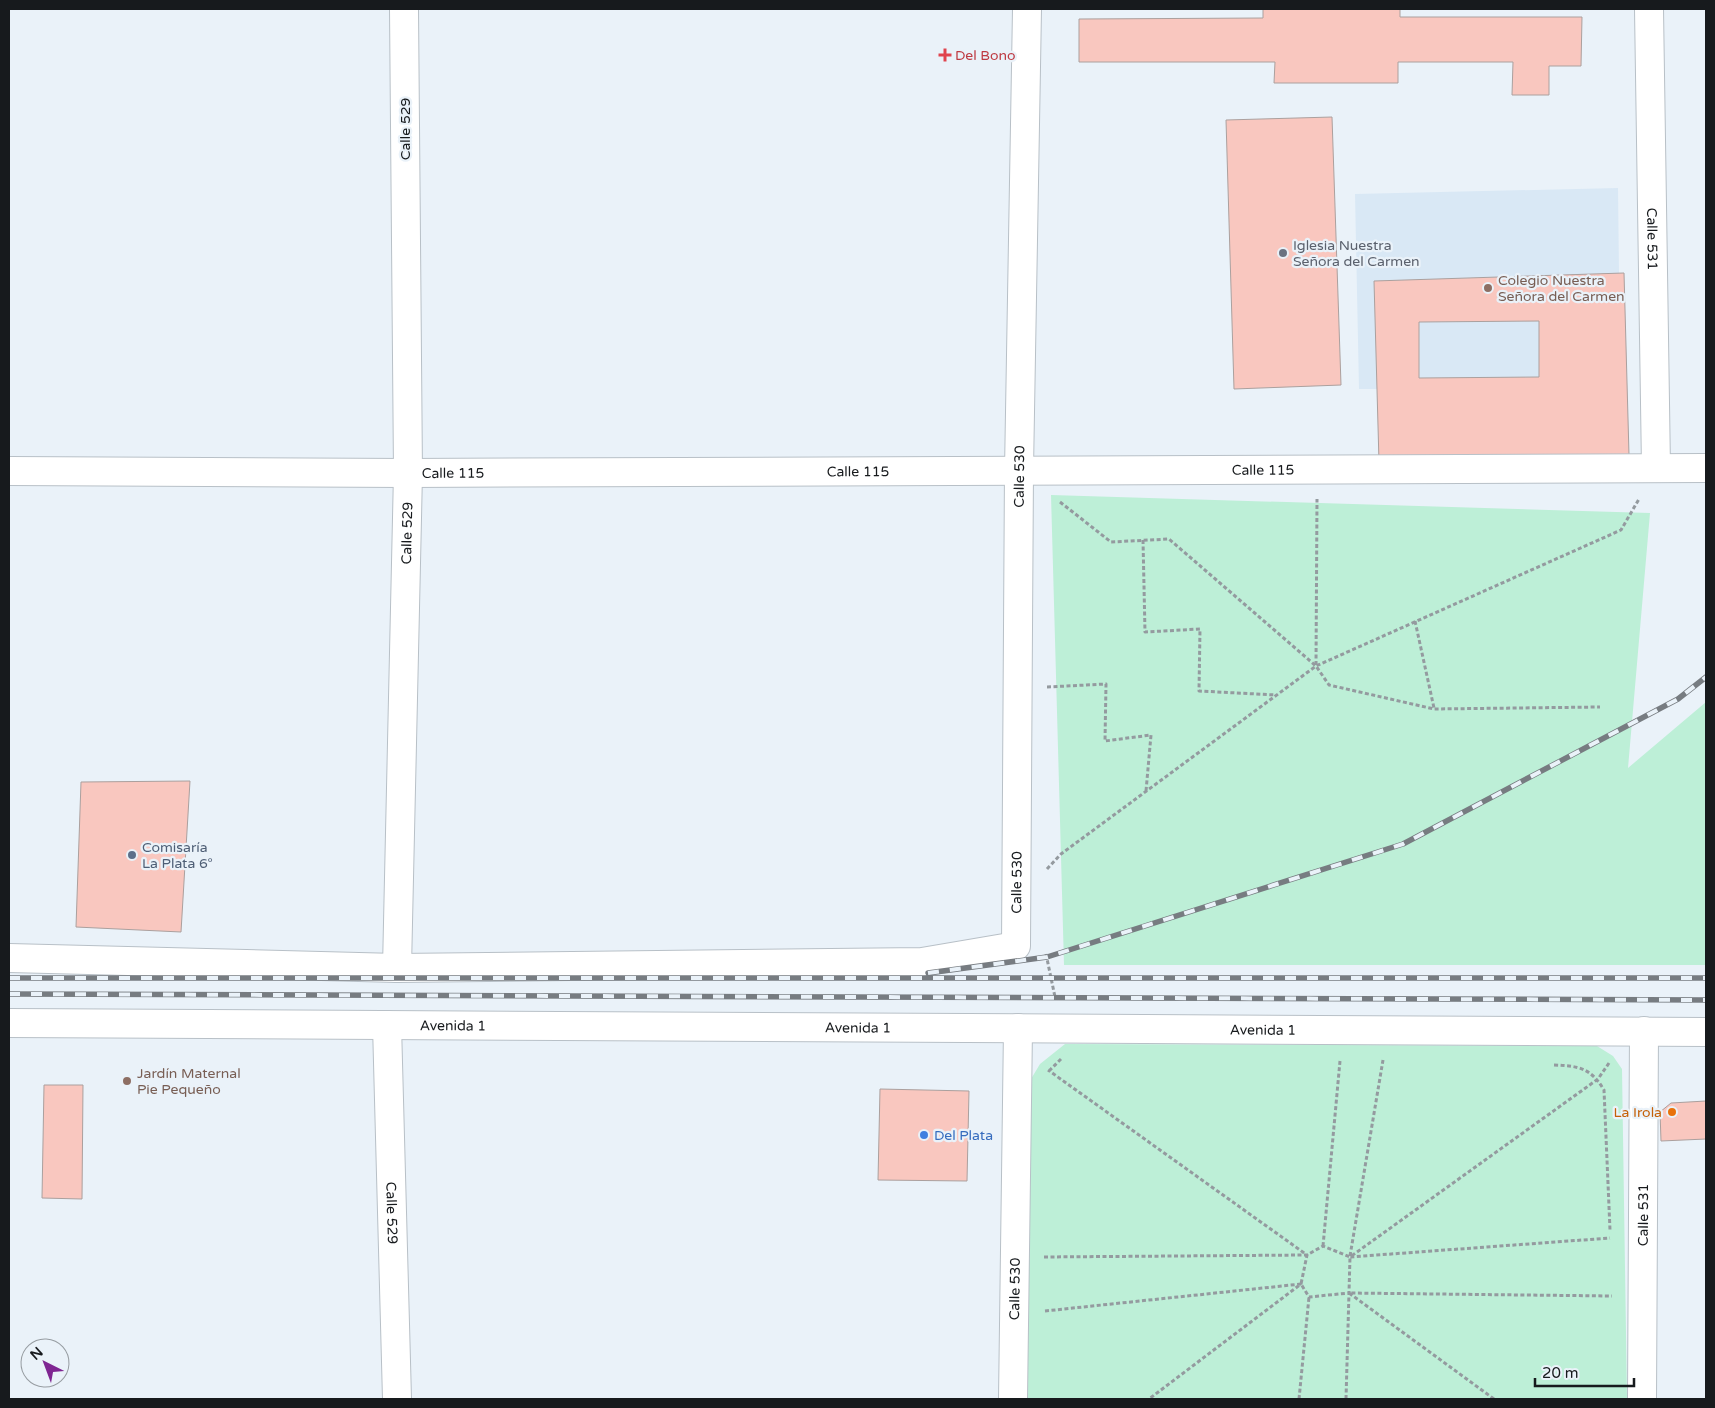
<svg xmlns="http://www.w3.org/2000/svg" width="1715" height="1408" viewBox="0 0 1715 1408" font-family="'Varela Round',sans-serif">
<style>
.built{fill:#d9e8f5}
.green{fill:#bdefd7}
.building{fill:#f9c7bf;stroke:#aba09e;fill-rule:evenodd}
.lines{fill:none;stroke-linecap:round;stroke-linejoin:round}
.street-casing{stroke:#b8c0c7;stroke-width:30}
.secondary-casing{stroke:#b8c0c7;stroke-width:30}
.path{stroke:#949a9f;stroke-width:3;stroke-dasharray:4 2.5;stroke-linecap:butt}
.street{stroke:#fff;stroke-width:28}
.secondary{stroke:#fff;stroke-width:28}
.rail-casing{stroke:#777c81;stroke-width:5.5}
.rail{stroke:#eaf2f9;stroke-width:4;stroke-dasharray:11;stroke-linecap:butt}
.health-dot{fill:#e0444e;stroke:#eaf2f9;stroke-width:2}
.worship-dot{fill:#6b7280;stroke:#eaf2f9;stroke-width:2}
.education-dot{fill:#8d6e63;stroke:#eaf2f9;stroke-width:2}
.service-dot{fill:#5c6f8a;stroke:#eaf2f9;stroke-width:2}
.food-dot{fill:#e8710a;stroke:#eaf2f9;stroke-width:2}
.shop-dot{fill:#3f7fe0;stroke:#eaf2f9;stroke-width:2}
.labels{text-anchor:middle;stroke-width:4.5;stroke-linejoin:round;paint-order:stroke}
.health-label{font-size:14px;fill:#be3a42;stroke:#eaf2f9;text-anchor:start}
.street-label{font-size:14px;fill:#171a1d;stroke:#eaf2f9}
.worship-label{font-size:14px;fill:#5b616d;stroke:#eaf2f9;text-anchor:start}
.education-label{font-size:14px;fill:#785e54;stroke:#eaf2f9;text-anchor:start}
.service-label{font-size:14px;fill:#4e5e75;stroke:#eaf2f9;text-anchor:start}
.food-label{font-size:14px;fill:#c56008;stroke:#eaf2f9;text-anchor:end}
.shop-label{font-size:14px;fill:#366cbe;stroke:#eaf2f9;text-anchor:start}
</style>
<rect width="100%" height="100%" fill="#eaf2f9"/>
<path class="built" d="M1618,188L1619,273H1624L1629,455L1379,462L1377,389H1359L1355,194Z"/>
<path class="green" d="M1051,495L1650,513L1628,768L1706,702V965H1064Z
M1065,1044L1597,1046L1613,1056L1622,1069L1627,1399H1027L1031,1079L1040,1064Z"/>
<path class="building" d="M1263,9H1400V17H1582L1581,66H1549V95H1512L1513,62H1398V83H1274L1275,62H1079V19L1263,18Z
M1332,117L1341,385L1234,389L1226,120Z
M1624,273L1629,455L1379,462L1374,281ZM1539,321V377L1419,378V322Z
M190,781L181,932L76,927L81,782Z
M44,1085H83L82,1199L42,1198Z
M880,1089L969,1091L967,1181L878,1180Z
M1706,1101V1139L1661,1141L1660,1112L1671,1103Z"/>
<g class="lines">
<defs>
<g id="street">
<path id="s1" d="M1649,9L1656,468"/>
<path id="s2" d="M9,471L408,473L1706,468"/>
<path id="s3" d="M9,958L397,968L922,962L1016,946L1019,470L1027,9"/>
<path id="s4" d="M397,968L408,473L404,9"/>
<path id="s5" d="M387,1025L397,1399"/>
<path id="s6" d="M1013,1399L1018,1028"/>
<path id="s7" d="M1642,1399L1644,1031"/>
</g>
<g id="secondary">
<path id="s8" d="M9,1023L1706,1032"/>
</g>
</defs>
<use href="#street" class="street-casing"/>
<use href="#secondary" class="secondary-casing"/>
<path class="path" d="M1060,502L1111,542L1169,539L1316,666L1329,685L1434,709L1600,707
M1143,540L1145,632L1200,629L1199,691L1276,695
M1415,621L1434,708
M1316,665L1317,499
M1047,687L1106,684L1105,741L1151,735L1146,791
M1047,869L1061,854L1316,666L1621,530L1639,499
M1046,954L1055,997
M1609,1063L1598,1079L1350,1257L1610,1238
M1554,1065C1578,1066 1590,1067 1604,1090L1610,1230
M1049,1071L1061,1059
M1323,1246L1340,1061
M1350,1256L1383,1060
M1044,1257L1307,1255L1048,1070
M1045,1311L1301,1284L1149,1399
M1299,1399L1309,1297
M1346,1399L1350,1257L1323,1246L1307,1255L1301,1284L1309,1297L1349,1293
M1494,1399L1349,1293L1612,1296"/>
<use href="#street" class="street"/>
<use href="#secondary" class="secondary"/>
<defs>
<path id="rail" d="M928,973L1047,957L1403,844L1678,699L1706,677
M9,978H1706
M9,994L1706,1000"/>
</defs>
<use href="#rail" class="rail-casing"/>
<use href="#rail" class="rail"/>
</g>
<path class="health-dot" d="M942.5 47.5h5v5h5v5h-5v5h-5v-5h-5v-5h5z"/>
<circle class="worship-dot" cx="1283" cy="253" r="5"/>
<g class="education-dot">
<circle cx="1488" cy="288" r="5"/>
<circle cx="127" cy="1081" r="5"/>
</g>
<circle class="service-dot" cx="132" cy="855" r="5"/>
<circle class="food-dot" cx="1672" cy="1112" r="5"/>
<circle class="shop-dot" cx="924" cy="1135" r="5"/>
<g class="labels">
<g class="health-label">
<text x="955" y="60">Del Bono</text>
</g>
<g class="street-label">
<text transform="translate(405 129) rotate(-90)" y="5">Calle 529</text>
<text dy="5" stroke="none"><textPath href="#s1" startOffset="230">Calle 531</textPath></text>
<text dy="5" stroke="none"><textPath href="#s2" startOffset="1254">Calle 115</textPath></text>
<text dy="5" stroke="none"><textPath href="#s2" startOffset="849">Calle 115</textPath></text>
<text dy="5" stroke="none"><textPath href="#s2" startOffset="444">Calle 115</textPath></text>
<text dy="5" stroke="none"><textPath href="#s3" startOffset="1478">Calle 530</textPath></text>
<text dy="5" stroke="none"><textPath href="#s4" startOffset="435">Calle 529</textPath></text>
<text dy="5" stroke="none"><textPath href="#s3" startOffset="1072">Calle 530</textPath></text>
<text dy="5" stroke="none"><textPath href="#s8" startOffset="444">Avenida 1</textPath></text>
<text dy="5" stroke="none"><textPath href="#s8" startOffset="849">Avenida 1</textPath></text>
<text dy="5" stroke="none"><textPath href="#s8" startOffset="1254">Avenida 1</textPath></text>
<text dy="5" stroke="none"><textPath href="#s5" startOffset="188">Calle 529</textPath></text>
<text dy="5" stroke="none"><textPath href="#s7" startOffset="184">Calle 531</textPath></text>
<text dy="5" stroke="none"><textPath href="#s6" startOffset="110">Calle 530</textPath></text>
</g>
<g class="worship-label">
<text x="1293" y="250">Iglesia Nuestra<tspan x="1293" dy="16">Señora del Carmen</tspan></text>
</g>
<g class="education-label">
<text x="1498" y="285">Colegio Nuestra<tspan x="1498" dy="16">Señora del Carmen</tspan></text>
<text x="137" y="1078">Jardín Maternal<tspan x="137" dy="16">Pie Pequeño</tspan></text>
</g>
<g class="service-label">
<text x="142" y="852">Comisaría<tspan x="142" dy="16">La Plata 6°</tspan></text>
</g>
<g class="food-label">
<text x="1662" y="1117">La Irola</text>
</g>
<g class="shop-label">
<text x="934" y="1140">Del Plata</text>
</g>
</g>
<rect width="1715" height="1408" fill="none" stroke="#171a1d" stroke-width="20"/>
<g transform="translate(45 1363) rotate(318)"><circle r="24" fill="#eaf2f9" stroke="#969ca1"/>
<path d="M0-4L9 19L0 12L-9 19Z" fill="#7f2592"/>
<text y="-8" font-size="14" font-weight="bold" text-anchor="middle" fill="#171a1d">N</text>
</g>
<path d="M1535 1378v8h99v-8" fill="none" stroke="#171a1d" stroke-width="2.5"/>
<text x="1542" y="1378" font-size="15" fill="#171a1d" stroke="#eaf2f9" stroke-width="4" paint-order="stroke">20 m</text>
</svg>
